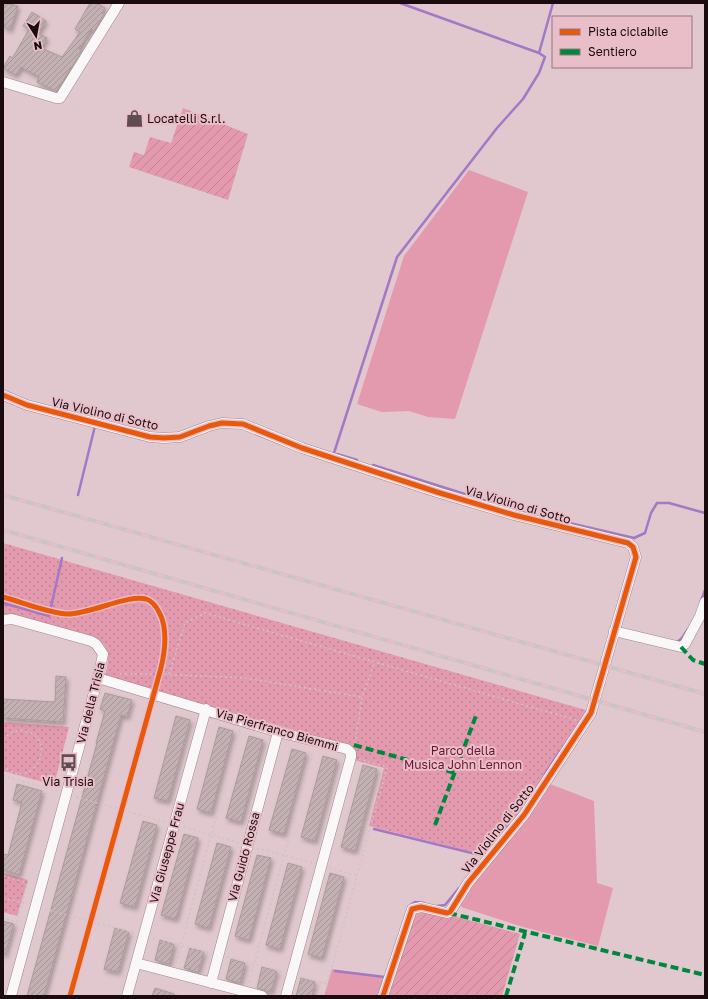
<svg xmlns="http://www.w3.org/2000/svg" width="708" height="999" viewBox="0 0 708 999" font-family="'Golos Text',sans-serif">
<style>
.grass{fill:#e399ae}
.park{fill:url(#park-dots)}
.garden{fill:url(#garden-furrows)}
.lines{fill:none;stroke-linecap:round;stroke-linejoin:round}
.stream{stroke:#a378c5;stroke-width:2.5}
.building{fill:url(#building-hatch);stroke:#ac9a9c;filter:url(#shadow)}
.minor-casing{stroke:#9a888c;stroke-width:11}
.path{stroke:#cbc4c6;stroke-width:1.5;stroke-dasharray:2 3;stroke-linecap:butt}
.minor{stroke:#faf7f8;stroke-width:10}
.rail-casing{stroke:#cbc4c6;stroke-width:4}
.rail{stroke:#eabec8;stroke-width:2.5;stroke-dasharray:8;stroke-linecap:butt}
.quiet{stroke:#00873e;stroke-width:4;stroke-dasharray:8 4;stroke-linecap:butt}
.cycleway-casing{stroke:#eabec8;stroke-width:8}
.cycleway{stroke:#e8590c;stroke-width:5}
.labels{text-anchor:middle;stroke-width:4;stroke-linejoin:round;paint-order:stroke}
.poi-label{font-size:12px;fill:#190b0e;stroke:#eabec8;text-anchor:start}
.street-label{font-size:12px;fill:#190b0e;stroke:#eabec8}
.park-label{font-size:12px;fill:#671533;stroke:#eabec8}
</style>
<defs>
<pattern id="park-dots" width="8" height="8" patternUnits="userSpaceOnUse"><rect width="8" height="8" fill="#e399ae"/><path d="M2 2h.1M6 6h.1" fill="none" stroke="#c28294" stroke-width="1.8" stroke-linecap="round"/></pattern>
<pattern id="garden-furrows" width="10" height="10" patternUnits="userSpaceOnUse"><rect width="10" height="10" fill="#e399ae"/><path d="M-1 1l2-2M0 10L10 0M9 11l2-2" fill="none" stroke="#c28294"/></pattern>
<pattern id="building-hatch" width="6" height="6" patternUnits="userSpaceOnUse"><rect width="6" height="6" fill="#c3b0b2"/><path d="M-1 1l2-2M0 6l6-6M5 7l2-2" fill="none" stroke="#a79698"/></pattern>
<filter id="shadow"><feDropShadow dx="2" dy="3" stdDeviation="2" flood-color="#0004"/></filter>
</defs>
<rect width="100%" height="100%" fill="#e0c8ce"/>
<path class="grass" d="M469,170L528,192L455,419L428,417L409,411L382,412L357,404L404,256Z
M550,784L594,801L597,883L613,888L598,946L523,927L461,907L460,903L479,875L520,828Z
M332,969L387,977L381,996H324Z"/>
<path class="park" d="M3,543L589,711L523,811L486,855L369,826L384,768L354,760L347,745L105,677C110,657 111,643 89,635L10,614L3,615Z
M3,722L69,727L54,785L3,771Z
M3,873L28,880L17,916L3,912Z"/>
<path class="garden" d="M183,108L248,134L228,200L129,167L134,152L144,155L150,137L171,143Z
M417,909L449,915L520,934L502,996H387L414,914Z"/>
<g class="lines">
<path class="stream" d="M400,3L539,53L553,3
M334,453L397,257L497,128L523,99L539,73L545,57L539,53
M337,454L357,460
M373,465L525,513
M78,495L95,426
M548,518L634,538L645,533L651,513L657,503H669L705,513
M701,601L705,590
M3,603L49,616L62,558
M676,643L682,638L688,629
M545,774L560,751
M374,829L484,856
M409,906L415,902L424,903
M437,906L445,905L459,888
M335,971L385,977"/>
</g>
<path class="building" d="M5,3L18,6L10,30L3,26V9Z
M90,3H97L105,8L102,13L104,14L94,31L91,29L79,49L82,51L56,91L37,82L39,77L21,67L16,75L3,68L10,56L12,58L16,52L29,29L23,26L32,12L46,21L38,33L47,38L41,48L62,57L80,32L75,29Z
M56,676L66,677L63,722L3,718V699L55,702Z
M105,693L132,700L127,717L121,715L44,996H27L97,743H96L105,711L100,709Z
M176,716L190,720L168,801L154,798Z
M219,727L233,731L211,813L197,809Z
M249,736L263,740L241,822L226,818Z
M292,749L306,753L284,834L269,830Z
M323,756L337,760L315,841L301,837Z
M363,765L377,769L355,851L341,847Z
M17,784L42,791L19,875L3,870V854L8,855L22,802L13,800Z
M143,821L157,825L135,907L120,903Z
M184,834L198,838L176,919L161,915Z
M217,843L231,847L209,928L195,924Z
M257,855L271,858L249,940L235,936Z
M288,863L302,867L280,949L266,945Z
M330,873L344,877L322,958L308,954Z
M3,921L14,924L5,955H3Z
M115,928L129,932L118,972L104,969Z
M160,940L174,944L169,964L155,960Z
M190,948L204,952L198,972L184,968Z
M231,959L245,963L240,983L226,979Z
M262,967L277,971L271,992L257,988Z
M301,978L315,982L312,996H296Z
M155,988L174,994V996H152Z"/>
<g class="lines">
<defs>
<path id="minor" d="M3,82L56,98H60L119,3
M3,395L27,405L150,437L164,438L180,437L209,426L222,423L243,424L302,448L440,493L514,515L628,543L633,547L636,557L591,713L524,815L468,883L450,912L447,913L421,907L412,909L383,996
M3,620L12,619L91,641L96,644L103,654L98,678L11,996
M614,631L681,647L685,644L700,616L705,602
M98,678L278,732L347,749L351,753V757L286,996
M136,963L262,996
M211,983L278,732
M127,996L206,709"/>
</defs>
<use href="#minor" class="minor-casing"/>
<path class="path" d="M120,674H159L245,678L362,697
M169,674L185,623L205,613L576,720
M3,739C9,733 17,729 25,731C61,740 31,795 3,765
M355,744L362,697L375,662
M3,776L57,791
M76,797L165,822
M184,827L240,843
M257,848L313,863
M330,868L357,876
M3,876L28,883L17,922L3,918
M3,898L26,904
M45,909L134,933
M153,938L210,953
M227,957L283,972
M176,963L240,729
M300,977L327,984
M249,982L313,751
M324,996L387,767L359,759"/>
<use href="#minor" class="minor"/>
<defs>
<path id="rail" d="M3,495L705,694
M3,530L705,732"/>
</defs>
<use href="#rail" class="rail-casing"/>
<use href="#rail" class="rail"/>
<path class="quiet" d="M681,647L693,660L705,664
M354,745L455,773
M435,825L477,713
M449,913L705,975
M506,996L525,933"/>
<defs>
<path id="cycleway" d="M3,395L27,405L150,437L164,438L180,437L209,426L222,423L243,424L302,448L440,493L514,515L628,543L633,547L636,557L591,713L524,815L468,883L450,912L447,913L421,907L412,909L383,996
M3,597C22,602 48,613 68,614C90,614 129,594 146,599C152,601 156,606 159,612C168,628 165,651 161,668L70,996"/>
</defs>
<use href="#cycleway" class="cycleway-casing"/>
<use href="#cycleway" class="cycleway"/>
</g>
<defs>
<symbol id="shop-bare" viewBox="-9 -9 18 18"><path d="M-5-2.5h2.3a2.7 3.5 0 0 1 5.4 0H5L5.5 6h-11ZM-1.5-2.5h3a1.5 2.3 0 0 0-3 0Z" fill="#5f4d51" stroke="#eabec8" stroke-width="2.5" paint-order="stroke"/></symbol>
<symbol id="bus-bare" viewBox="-9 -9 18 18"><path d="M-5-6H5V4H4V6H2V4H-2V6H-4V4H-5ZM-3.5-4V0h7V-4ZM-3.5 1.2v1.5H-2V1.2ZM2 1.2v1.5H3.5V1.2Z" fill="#5f4d51" stroke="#eabec8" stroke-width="2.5" paint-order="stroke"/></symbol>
</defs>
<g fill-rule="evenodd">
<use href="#shop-bare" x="122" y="106" width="25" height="25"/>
<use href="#bus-bare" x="56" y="750" width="25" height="25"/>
</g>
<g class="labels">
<g class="poi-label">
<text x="147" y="123">Locatelli S.r.l.</text>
<text x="68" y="786" text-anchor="middle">Via Trisia</text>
</g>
<g class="street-label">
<text transform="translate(105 414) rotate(13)" y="4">Via Violino di Sotto</text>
<text transform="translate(518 505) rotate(16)" y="4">Via Violino di Sotto</text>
<text transform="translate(91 703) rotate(-76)" y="4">Via della Trisia</text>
<text transform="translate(277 730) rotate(16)" y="4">Via Pierfranco Biemmi</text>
<text transform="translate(498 829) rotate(-52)" y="4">Via Violino di Sotto</text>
<text transform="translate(167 853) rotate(-75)" y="4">Via Giuseppe Frau</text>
<text transform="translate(244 857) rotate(-75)" y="4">Via Guido Rossa</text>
</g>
<g class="park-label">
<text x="463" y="755">Parco della<tspan x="463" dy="14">Musica John Lennon</tspan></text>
</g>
</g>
<rect width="708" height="999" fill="none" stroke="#190b0e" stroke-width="8"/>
<rect x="552" y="16" width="140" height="52" fill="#eabec8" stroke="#96767e"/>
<rect x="560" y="29" width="20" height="6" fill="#e8590c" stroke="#96767e"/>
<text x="588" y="36" font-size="12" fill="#190b0e">Pista ciclabile</text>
<rect x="560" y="49" width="20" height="6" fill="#00873e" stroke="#96767e"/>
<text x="588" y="56" font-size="12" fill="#190b0e">Sentiero</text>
<g transform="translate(36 36) rotate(169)" stroke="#eabec8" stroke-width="3" paint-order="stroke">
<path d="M0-3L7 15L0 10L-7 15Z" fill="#190b0e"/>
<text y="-6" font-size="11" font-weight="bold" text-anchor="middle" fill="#190b0e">N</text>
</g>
</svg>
